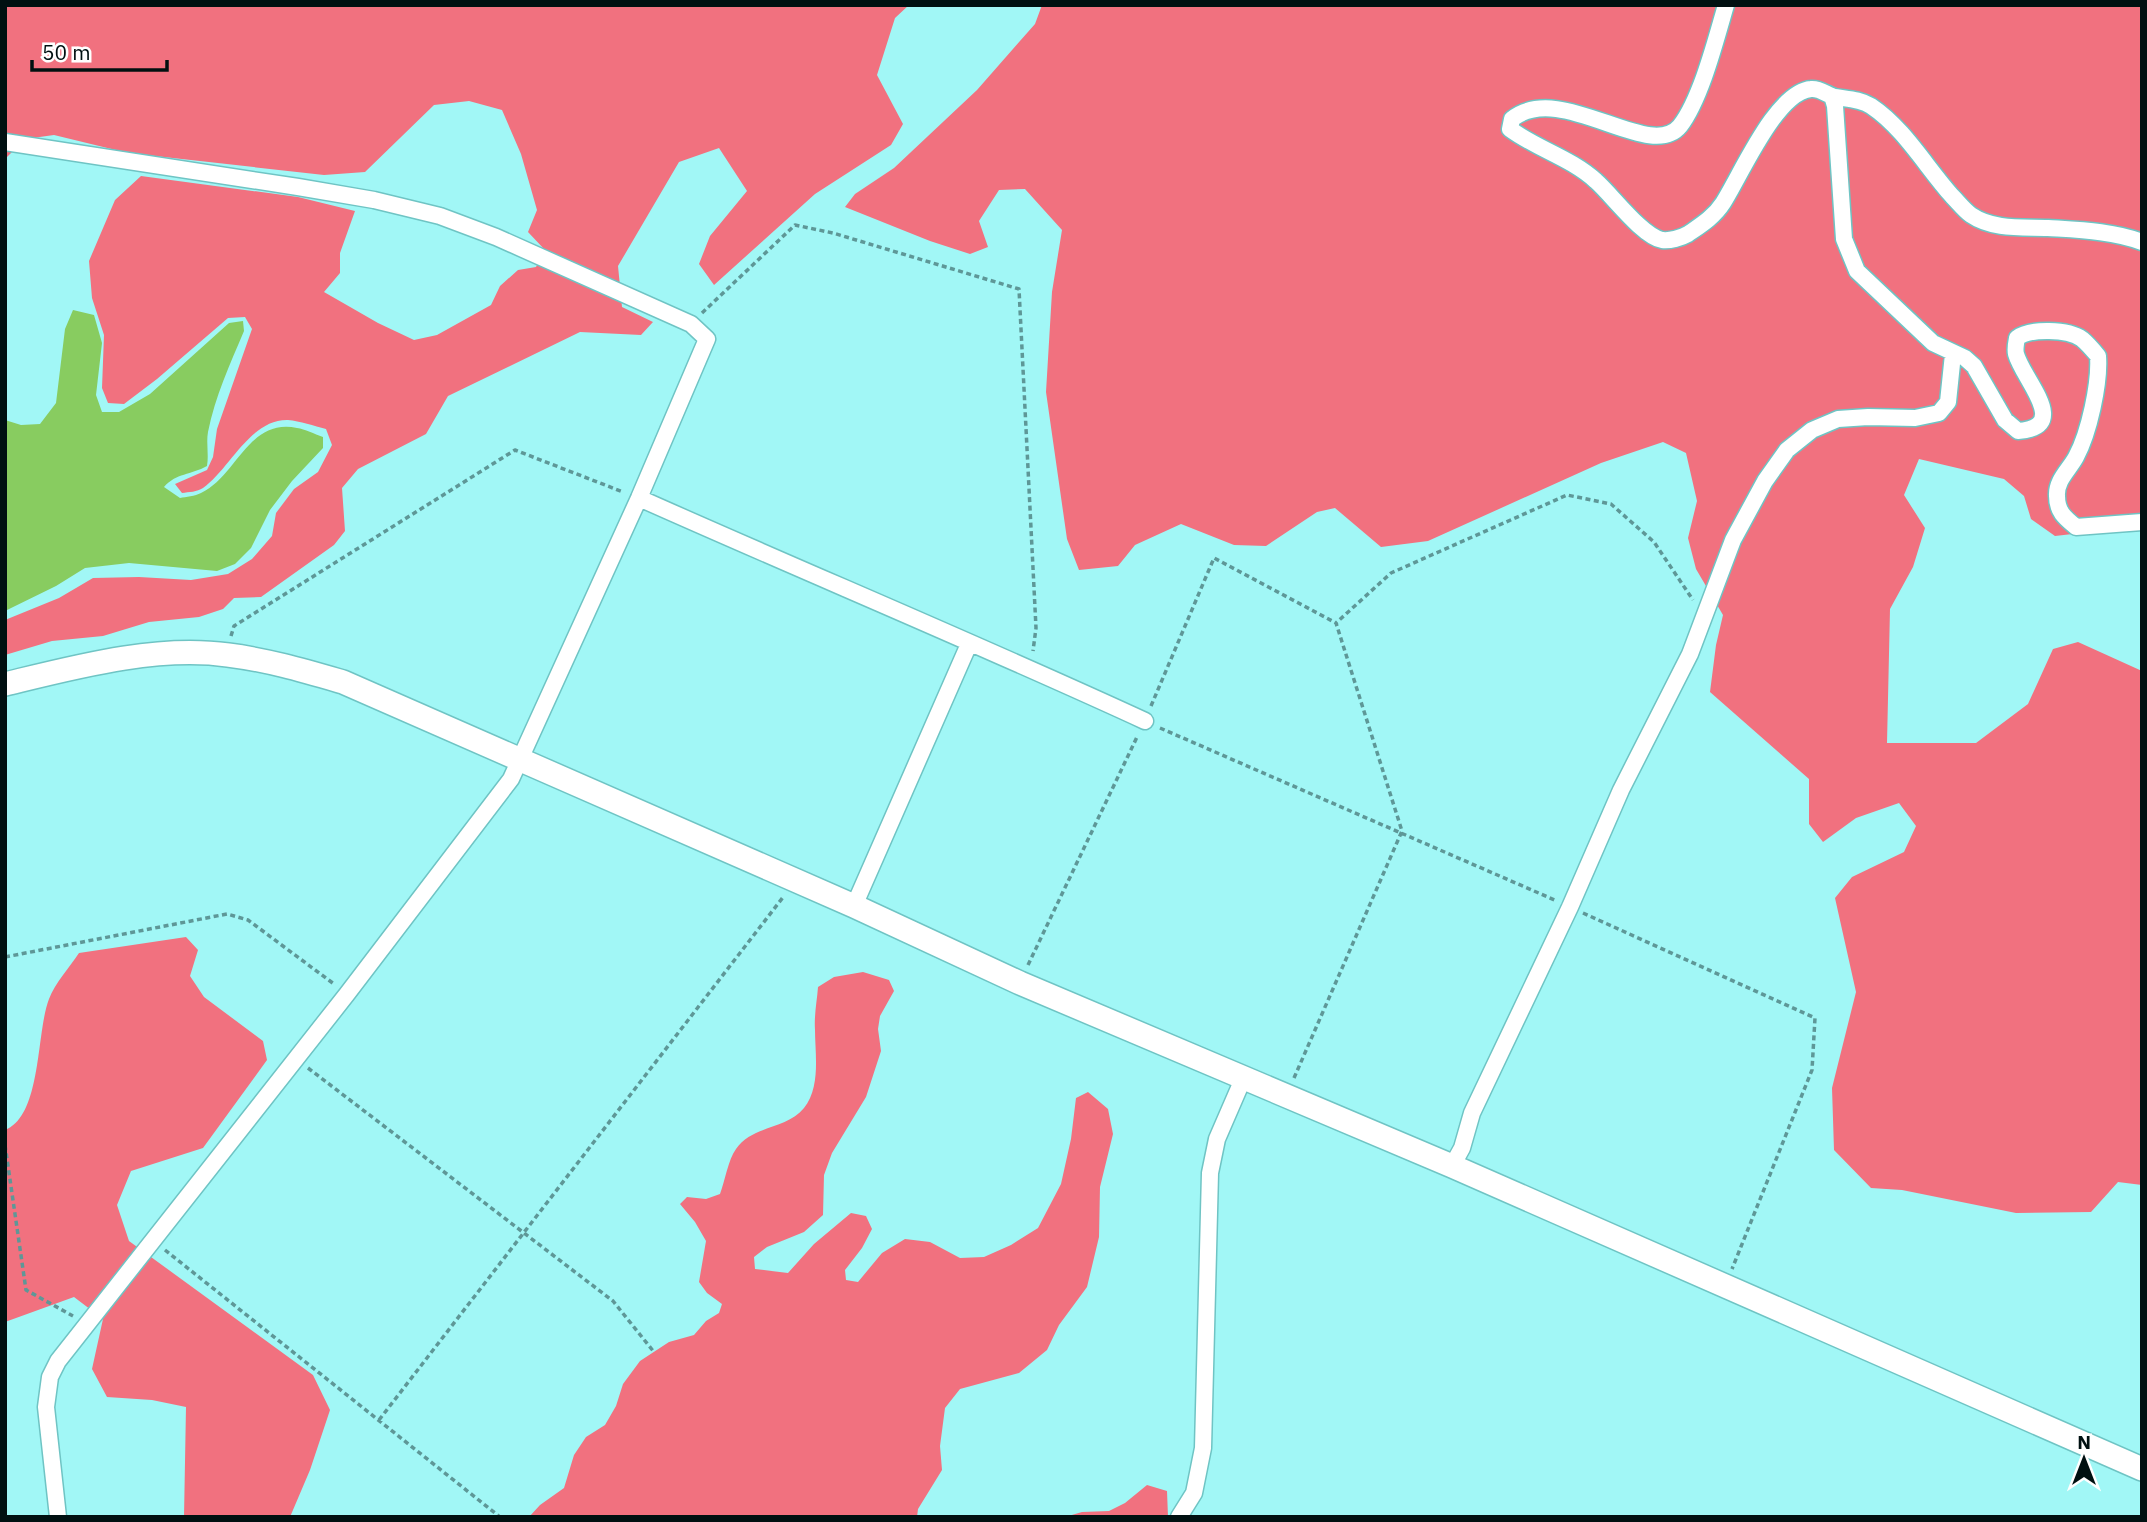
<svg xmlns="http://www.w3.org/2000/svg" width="2147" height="1522" viewBox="0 0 2147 1522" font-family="'IBM Plex Sans',sans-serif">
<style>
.forest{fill:#f1717f}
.water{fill:#88cc60}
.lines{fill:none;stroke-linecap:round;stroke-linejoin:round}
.street-casing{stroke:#6fc4c4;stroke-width:19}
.secondary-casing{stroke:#6fc4c4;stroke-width:26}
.path{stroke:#5e9797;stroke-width:3.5;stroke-dasharray:5 3.5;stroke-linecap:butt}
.street{stroke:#fff;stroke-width:16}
.secondary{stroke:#fff;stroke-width:23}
</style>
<rect width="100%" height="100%" fill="#a1f7f6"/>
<path class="forest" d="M5,5H909L895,18L877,75L903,124L891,145L815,194L714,285L699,264L710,236L747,191L719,148L679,162L618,266L622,307L653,322L641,335L580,332L448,396L426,434L358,469L342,488L345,531L334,545L261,597L234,598L223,609L199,617L149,622L103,636L52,641L5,655V620L59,598L93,578L139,577L191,580L228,574L252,559L272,536L276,513L294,489L318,472L332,445L326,429C314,426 300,421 288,420C250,419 230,469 203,488C197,492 189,492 182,493L175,484L207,470L213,457L217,429L252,329L245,317L228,318L157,379L124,404L108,403L102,388L104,335L92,298L89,261L115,200L141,176L298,197L355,211L340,253V273L324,292L378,323L414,340L437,335L491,305L500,286L518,270L536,267L545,250L528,232L537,210L521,154L502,110L469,101L434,105L365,172L324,175L128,153L54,135L25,139L5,159Z
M1042,5H2142V526L2055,536L2031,519L2024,496L2004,479L1919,459L1904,495L1925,528L1913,567L1890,609L1887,743H1976L2028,704L2053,649L2078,642L2142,671V1185L2118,1182L2091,1212L2016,1213L1902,1190L1871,1188L1834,1150L1832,1088L1856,992L1835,898L1852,877L1904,852L1916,826L1899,803L1856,818L1823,842L1809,824V779L1710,692L1716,645L1723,615L1696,569L1688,538L1697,501L1686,453L1663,442L1601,463L1428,541L1381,547L1335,508L1317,512L1266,546L1234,545L1181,524L1135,545L1118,566L1079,570L1067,539L1046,392L1052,292L1062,230L1025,189L999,190L979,221L988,247L970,254L930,241L845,207L855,194L894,168L977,90L1035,24Z
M186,937L198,950L190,976L204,997L263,1041L267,1060L203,1148L131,1171L117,1205L129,1241L313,1375L330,1410L310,1470L290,1517H184L186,1407L152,1400L107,1397L92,1369L103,1319L74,1297L5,1322V1130C42,1116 36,1032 49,999C55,983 70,967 79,953Z
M863,972L889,980L894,991L880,1016L878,1029L881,1051L866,1097L832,1153L824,1175L823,1215L804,1232L767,1247L754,1257L755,1269L788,1273L814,1244L851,1213L866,1216L872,1229L862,1248L845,1270L846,1280L858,1282L882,1253L905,1239L930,1242L960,1258L984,1257L1011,1245L1038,1228L1061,1184L1071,1139L1076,1098L1088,1092L1108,1109L1113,1134L1100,1187L1099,1237L1087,1287L1059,1325L1047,1350L1019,1373L960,1389L945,1408L940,1446L942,1470L918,1509L917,1517H529L540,1505L564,1488L574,1455L586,1437L605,1425L616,1406L623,1384L640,1361L669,1342L694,1335L706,1321L719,1313L722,1304L707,1293L699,1282L706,1241L695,1222L680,1204L687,1197L706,1199L720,1194C725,1181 728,1160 736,1149C752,1125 786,1130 804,1108C821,1087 815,1053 815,1030C814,1015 817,1001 818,987L834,977Z
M1147,1485L1167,1491L1168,1517H1065L1082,1512L1109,1511L1125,1503Z"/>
<path class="water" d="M73,310L94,315L102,343L96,395L102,412H119L150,394L229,323L243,321L244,331C230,364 215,397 208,432C206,443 209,454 207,466C191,475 176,473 164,487L180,498C186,497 195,496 201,493C237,476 248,418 297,428C305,429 314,434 323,437V448L292,481L270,510L251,548L235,564L217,571L129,563L85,568L56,586L5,611V420L21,425L40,424L56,403L65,329Z"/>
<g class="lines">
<defs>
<path id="street" d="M1726,5C1716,39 1701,99 1680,126C1650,163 1561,80 1512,119L1510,129C1537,149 1571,158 1596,181C1612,195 1642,236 1662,240C1670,241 1681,238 1688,234C1701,225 1714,217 1723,203C1741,175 1776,92 1811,89C1820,88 1827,95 1835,97C1847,99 1860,99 1871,106C1904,128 1926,167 1952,196C1958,202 1964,210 1971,215C1993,230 2022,227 2048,228C2079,230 2113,231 2142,242
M1832,96L1835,106L1844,239L1857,271L1933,343L1965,358L1974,366L2005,420L2018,431C2072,427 2023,380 2016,354C2015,350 2016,343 2017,338C2030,328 2068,329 2082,339C2088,344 2093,350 2098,356C2100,383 2089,433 2076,457C2069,470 2056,480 2057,496C2057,512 2065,518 2076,527L2142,522
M5,142L298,187L374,200L440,216L496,237L691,324L707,339L639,498L511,779L347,994L58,1361L50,1377L46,1407L58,1517
M639,498C807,573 978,644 1145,721
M854,906L969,644
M1452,1166L1462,1148L1472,1113L1570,907L1621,790L1690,654L1733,540L1765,481L1787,450L1812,430L1838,419L1868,417L1915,418L1939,413L1948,402L1953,354
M1179,1517L1194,1493L1203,1448L1210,1173L1217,1139L1243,1079"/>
<path id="secondary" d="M5,684C75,667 156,645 228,655C268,660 305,671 343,682L854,906L1020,983L1452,1166L2142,1469"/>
</defs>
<use href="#street" class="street-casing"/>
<use href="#secondary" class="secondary-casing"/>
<path class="path" d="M702,313L795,225L833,233L1019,289L1036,628L1033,651
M231,636L234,626L515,450L623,492
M1151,706L1214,558L1336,623
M1160,728L1557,901
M1583,913L1815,1018L1812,1070L1732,1269
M5,957L227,914L248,920L334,984
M1028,965L1138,735
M308,1068L613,1301L654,1352
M1294,1078L1402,831L1336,623L1391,573L1567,495L1611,504L1654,542L1693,600
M5,1145L26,1290L73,1316
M165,1250L500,1517
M379,1420L784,896"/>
<use href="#street" class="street"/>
<use href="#secondary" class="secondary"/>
</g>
<rect width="2147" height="1522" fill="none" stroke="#001011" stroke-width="14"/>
<g transform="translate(2084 1459)" stroke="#ffffff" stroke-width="5" paint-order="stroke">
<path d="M0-5L12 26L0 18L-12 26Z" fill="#001011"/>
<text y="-10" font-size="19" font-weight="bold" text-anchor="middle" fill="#001011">N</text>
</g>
<path d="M32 60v10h135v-10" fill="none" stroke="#001011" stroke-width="3.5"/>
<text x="42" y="60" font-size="21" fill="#001011" stroke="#ffffff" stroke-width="5" paint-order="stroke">50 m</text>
</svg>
